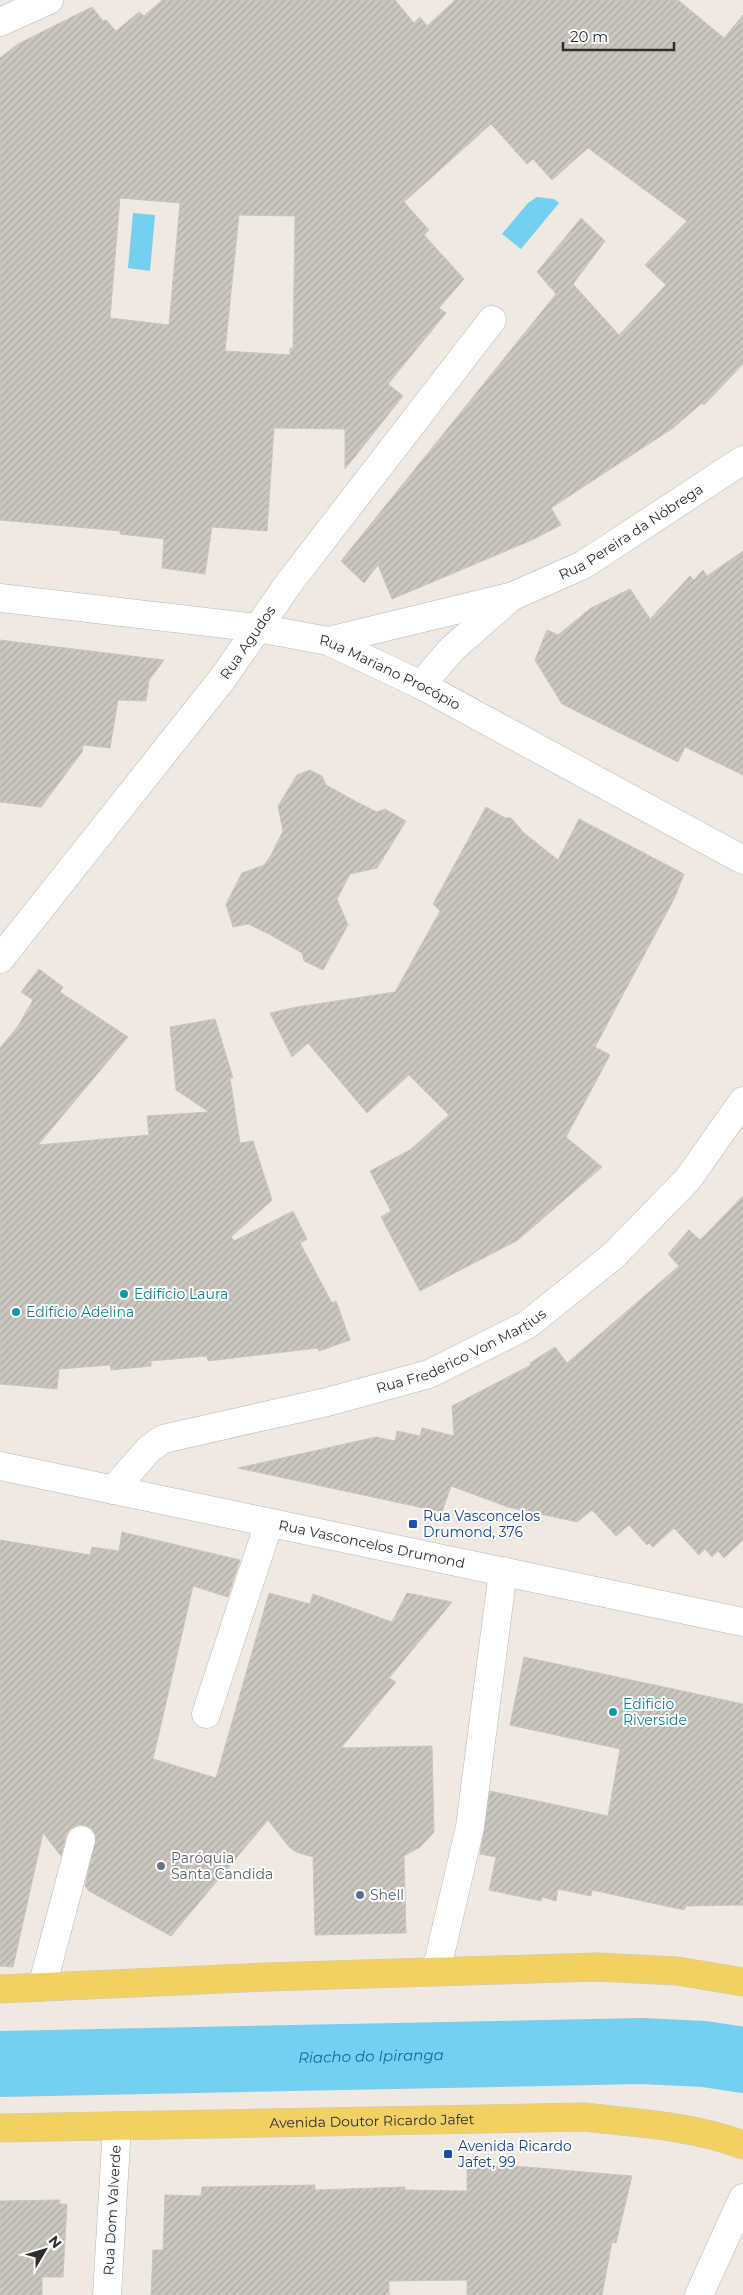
<svg xmlns="http://www.w3.org/2000/svg" width="743" height="2295" viewBox="0 0 743 2295" font-family="Montserrat,sans-serif">
<style>
.water{fill:#75cff0}
.lines{fill:none;stroke-linecap:round;stroke-linejoin:round}
.river{stroke:#75cff0;stroke-width:66}
.building{fill:url(#building-hatch);stroke:#cbc5ba;fill-rule:evenodd}
.minor-casing{stroke:#b4b7c1;stroke-width:29}
.major-casing{stroke:#c9c9c9;stroke-width:29}
.minor{stroke:#fff;stroke-width:28}
.major{stroke:#f2d163;stroke-width:28}
.culture-dot{fill:#0f9aa8;stroke:#fff;stroke-width:2}
.transit-dot{fill:#1a4fb4;stroke:#fff;stroke-width:2}
.worship-dot{fill:#6b7280;stroke:#fff;stroke-width:2}
.service-dot{fill:#5c6f8a;stroke:#fff;stroke-width:2}
.labels{text-anchor:middle;stroke-width:4;stroke-linejoin:round;paint-order:stroke}
.street-label{font-size:14px;fill:#2e2e2e;stroke:#fff}
.culture-label{font-size:14px;fill:#0d838f;stroke:#fff;text-anchor:start}
.transit-label{font-size:14px;fill:#164399;stroke:#fff;text-anchor:start}
.worship-label{font-size:14px;fill:#5b616d;stroke:#fff;text-anchor:start}
.service-label{font-size:14px;fill:#4e5e75;stroke:#fff;text-anchor:start}
.water-label{font-size:15px;font-style:italic;fill:#0d6fa3;stroke:#fff}
</style>
<defs>
<pattern id="building-hatch" width="6" height="6" patternUnits="userSpaceOnUse" patternTransform="scale(1.25)"><rect width="6" height="6" fill="#cbc7bf"/><path d="M-1 1l2-2M0 6l6-6M5 7l2-2" fill="none" stroke="#afaba4"/></pattern>
</defs>
<rect width="100%" height="100%" fill="#efe9e1"/>
<path class="water" d="M537,197L554,199L559,203L521,249L502,234L528,203Z
M133,213L155,215L150,271L128,268Z"/>
<g class="lines">
<path class="river" id="s1" d="M0,2064L642,2051L704,2054L743,2060"/>
</g>
<path class="building" d="M162,0H395L414,23L420,17L427,26L455,0H678L724,38L743,15V364L704,405L702,403L673,428L551,508L561,525L532,540L392,599L378,565L364,583L341,561L556,294L537,272L581,218L605,241L573,284L619,335L666,285L645,265L687,221L588,148L552,180L533,159L527,164L491,124L404,202L429,230L424,235L464,279L439,308L446,313L388,384L403,396L345,469V429L274,428L267,531L212,527L205,574L162,568L164,539L120,534V531L0,520V58L18,44L92,7L103,21L106,20L116,31L139,12L144,16ZM120,198L180,203L169,325L110,318ZM239,215L295,216L293,349L290,348V355L225,351Z
M743,551V775L685,747L678,762L562,704L535,660L547,630L558,635L591,608L630,589L650,619L690,576L694,580L703,570L707,576Z
M0,640L164,660L149,680L146,701L118,700L110,748L83,745L82,752L41,807L0,802Z
M310,770L322,776L326,785L357,802L377,812L385,809L406,821L377,868L350,874L337,899L348,925L323,970L304,961L302,953L269,934L248,924L233,927L226,904L242,873L264,865L271,855L283,831L278,806L297,775Z
M486,807L505,818H511L524,833L558,860L579,819L684,874L675,897L595,1047L610,1055L566,1137L602,1167L518,1240L420,1291L381,1217L391,1211L370,1171L410,1150L449,1115L409,1075L367,1113L308,1043L292,1057L270,1013L297,1007L395,992L440,911L433,904Z
M39,969L63,987L60,992L128,1037L38,1145L149,1135L147,1116L209,1112L176,1090L170,1027L215,1019L233,1078H230L240,1143L253,1141L272,1200L231,1237L234,1241L293,1211L307,1239L300,1243L332,1303L336,1301L350,1340L319,1351L318,1348L208,1361L207,1356L151,1361V1366L111,1370L110,1365L59,1369L57,1389L0,1384V1048L18,1026L33,1000L21,992Z
M743,1196V1540L724,1558L718,1551L712,1557L705,1549L699,1555L674,1528L653,1547L649,1543L647,1545L629,1525L616,1536L592,1510L577,1522L508,1507L451,1486L442,1512L238,1468L376,1437L395,1441L397,1431L420,1436L422,1428L454,1436L452,1406L531,1365L530,1363L555,1347L567,1363L679,1266L668,1254L689,1230L700,1240Z
M122,1532L240,1560L228,1597L193,1586L153,1759L216,1778L269,1593L310,1604L313,1594L392,1622L407,1593L452,1602L389,1678L396,1682L341,1748L432,1746L434,1832L420,1847L404,1856L406,1933L315,1935L313,1857L296,1852L289,1847L268,1820L171,1936L89,1891L85,1886L96,1836L92,1829L85,1825H77L70,1829L66,1836L61,1856L43,1833L13,1967L0,1966V1540L90,1555L92,1547L119,1551Z
M524,1657L743,1704V1905L686,1906L684,1910L592,1890L591,1896L558,1889L556,1901L542,1897L541,1901L489,1890L496,1857L480,1854L490,1791L608,1816L620,1749L510,1725Z
M467,2166H515L632,2176L616,2243L612,2242L602,2295H467V2280L389,2281V2295H151L153,2250H163L165,2195L201,2196L202,2187L315,2185V2190L405,2187V2190L467,2191Z
M60,2200L59,2204H67L63,2277H42V2295H0V2201Z"/>
<g class="lines">
<defs>
<g id="minor">
<path d="M0,22L49,0"/>
<path id="s2" d="M0,598L258,628L328,641L421,685L743,860"/>
<path id="s3" d="M328,641L513,596L583,565L743,460"/>
<path d="M421,685L452,649L510,598"/>
<path id="s4" d="M0,959L223,678L289,583L492,320"/>
<path id="s5" d="M0,1466L743,1622"/>
<path id="s6" d="M113,1490L149,1449L163,1439L327,1402L429,1374L527,1325L613,1256L688,1179L743,1101"/>
<path d="M206,1714L269,1523"/>
<path d="M436,1972L470,1827L503,1571"/>
<path d="M42,1987L81,1840"/>
<path id="s7" d="M107,2295L117,2126"/>
<path d="M699,2295L743,2198"/>
</g>
<g id="major">
<path d="M0,1989L266,1977L597,1967L677,1971L743,1982"/>
<path id="s8" d="M0,2128L584,2117C637,2123 693,2126 743,2145"/>
</g>
</defs>
<use href="#minor" class="minor-casing"/>
<use href="#major" class="major-casing"/>
<use href="#minor" class="minor"/>
<use href="#major" class="major"/>
</g>
<g class="culture-dot">
<circle cx="124" cy="1294" r="5"/>
<circle cx="16" cy="1312" r="5"/>
<circle cx="613" cy="1712" r="5"/>
</g>
<g class="transit-dot">
<rect x="408" y="1519" width="10" height="10" rx="2.5"/>
<rect x="443" y="2149" width="10" height="10" rx="2.5"/>
</g>
<circle class="worship-dot" cx="161" cy="1866" r="5"/>
<circle class="service-dot" cx="360" cy="1895" r="5"/>
<g class="labels">
<g class="street-label">
<text dy="5" stroke="none"><textPath href="#s3" startOffset="325">Rua Pereira da Nóbrega</textPath></text>
<text dy="5" stroke="none"><textPath href="#s4" startOffset="402">Rua Agudos</textPath></text>
<text dy="5" stroke="none"><textPath href="#s2" startOffset="400">Rua Mariano Procópio</textPath></text>
<text dy="5" stroke="none"><textPath href="#s6" startOffset="384">Rua Frederico Von Martius</textPath></text>
<text dy="5" stroke="none"><textPath href="#s5" startOffset="380">Rua Vasconcelos Drumond</textPath></text>
<text dy="5" stroke="none"><textPath href="#s8" startOffset="372">Avenida Doutor Ricardo Jafet</textPath></text>
<text dy="5" stroke="none"><textPath href="#s7" startOffset="85">Rua Dom Valverde</textPath></text>
</g>
<g class="culture-label">
<text x="134" y="1299">Edifício Laura</text>
<text x="26" y="1317">Edifício Adelina</text>
<text x="623" y="1709">Edificio<tspan x="623" dy="16">Riverside</tspan></text>
</g>
<g class="transit-label">
<text x="423" y="1521">Rua Vasconcelos<tspan x="423" dy="16">Drumond, 376</tspan></text>
<text x="458" y="2151">Avenida Ricardo<tspan x="458" dy="16">Jafet, 99</tspan></text>
</g>
<g class="worship-label">
<text x="171" y="1863">Paróquia<tspan x="171" dy="16">Santa Candida</tspan></text>
</g>
<g class="service-label">
<text x="370" y="1900">Shell</text>
</g>
<g class="water-label">
<text dy="5" stroke="none"><textPath href="#s1" startOffset="371">Riacho do Ipiranga</textPath></text>
</g>
</g>
<g transform="translate(45 2250) rotate(52)" stroke="#ffffff" stroke-width="4" paint-order="stroke">
<path d="M0-4L9 19L0 12L-9 19Z" fill="#2e2e2e"/>
<text y="-8" font-size="14" font-weight="bold" text-anchor="middle" fill="#2e2e2e">N</text>
</g>
<path d="M563 42v8h111v-8" fill="none" stroke="#2e2e2e" stroke-width="2.5"/>
<text x="570" y="42" font-size="15" fill="#2e2e2e" stroke="#ffffff" stroke-width="4" paint-order="stroke">20 m</text>
</svg>
